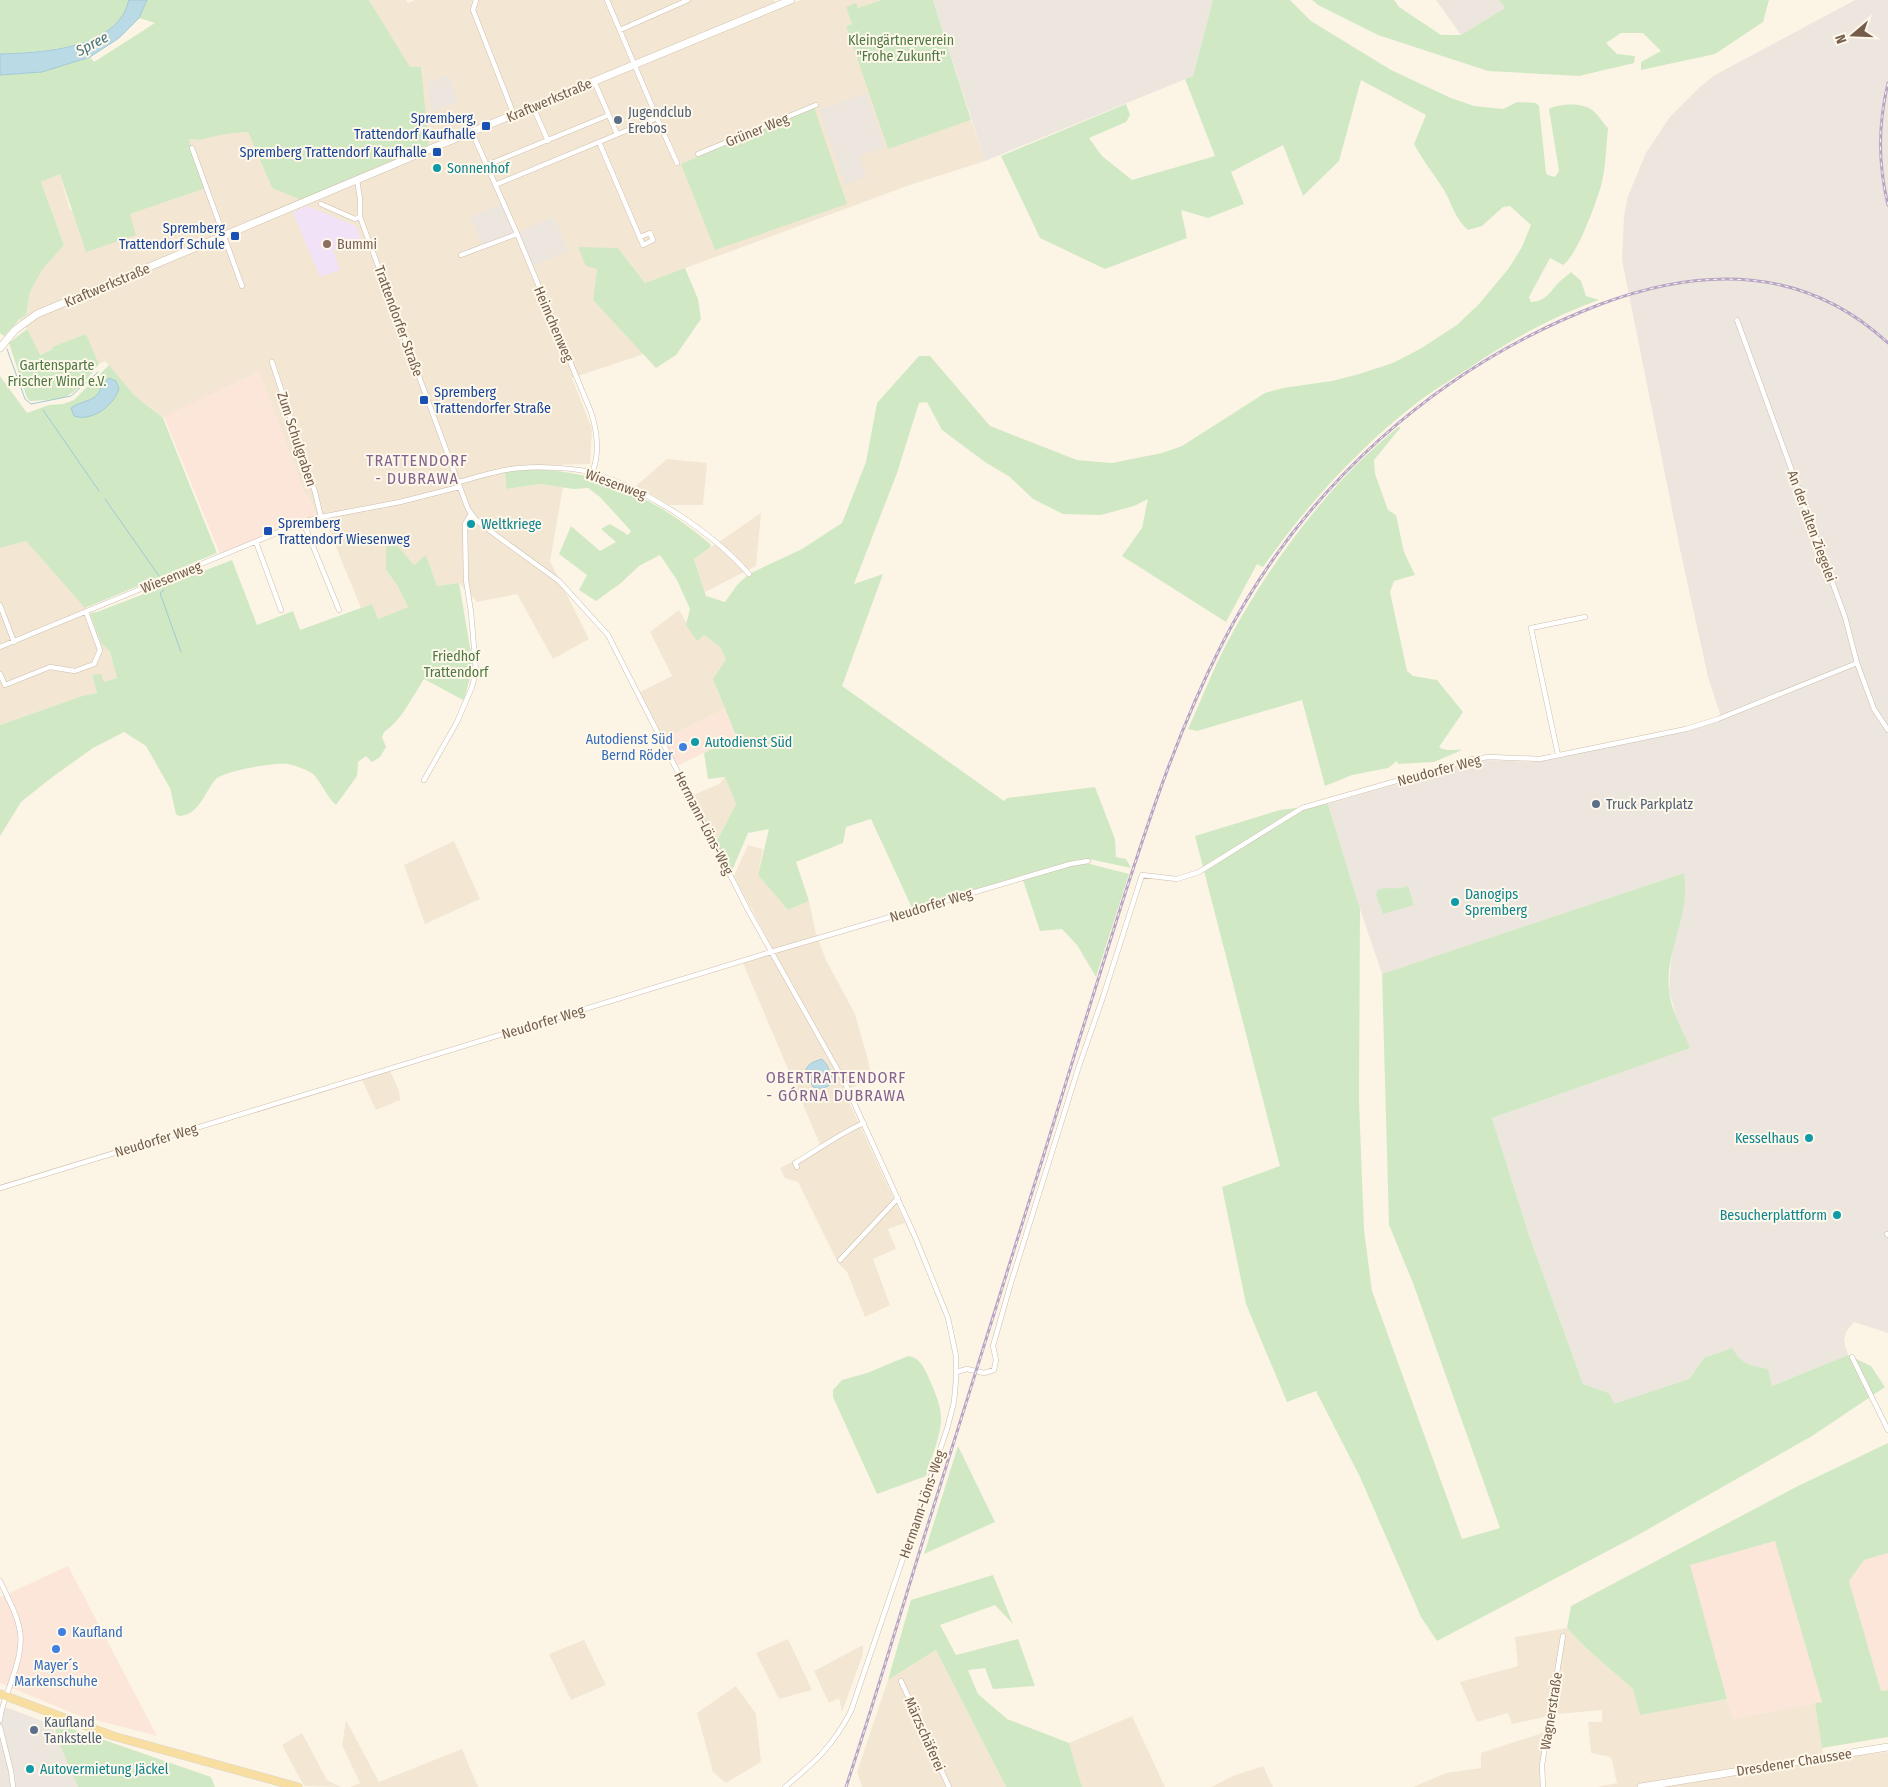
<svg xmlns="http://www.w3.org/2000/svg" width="1888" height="1787" viewBox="0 0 1888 1787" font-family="'Fira Sans Condensed',sans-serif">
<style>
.residential{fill:#f3e7d4}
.commercial{fill:#fbe6d9}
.industrial{fill:#ece6df}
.education{fill:#f2e2f8}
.green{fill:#d0e9c4}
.water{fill:#badbe5;stroke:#a1c9d6}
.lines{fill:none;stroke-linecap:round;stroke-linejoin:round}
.stream{stroke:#a1c9d6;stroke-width:1}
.street-casing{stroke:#cdbdac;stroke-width:5.5}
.secondary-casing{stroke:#d0bea9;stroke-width:8}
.primary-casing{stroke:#dbd5d0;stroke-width:9}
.street{stroke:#fff;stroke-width:4.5}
.secondary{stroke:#fff;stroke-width:7}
.primary{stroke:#f8dea0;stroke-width:8}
.rail-casing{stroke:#b8a4c5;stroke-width:3}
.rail{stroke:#fef8eb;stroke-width:1;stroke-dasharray:4;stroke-linecap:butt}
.service-dot{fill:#5c6f8a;stroke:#fef8eb;stroke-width:2}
.transit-dot{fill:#1a4fb4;stroke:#fef8eb;stroke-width:2}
.culture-dot{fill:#0f9aa8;stroke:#fef8eb;stroke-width:2}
.education-dot{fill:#8d6e63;stroke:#fef8eb;stroke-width:2}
.shop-dot{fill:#3f7fe0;stroke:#fef8eb;stroke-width:2}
.labels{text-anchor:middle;stroke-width:4;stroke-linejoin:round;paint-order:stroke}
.park-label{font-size:14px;fill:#4f7943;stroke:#fef8eb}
.street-label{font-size:14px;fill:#745d4b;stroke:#fef8eb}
.service-label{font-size:14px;fill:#4e5e75;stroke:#fef8eb;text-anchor:start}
.transit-label{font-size:14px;fill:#164399;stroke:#fef8eb;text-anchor:end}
.culture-label{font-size:14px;fill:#0d838f;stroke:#fef8eb;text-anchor:start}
.education-label{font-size:14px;fill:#785e54;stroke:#fef8eb;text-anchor:start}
.shop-label{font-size:14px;fill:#366cbe;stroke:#fef8eb;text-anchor:end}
.water-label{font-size:15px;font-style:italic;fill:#467686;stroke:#fef8eb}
.quarter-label{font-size:16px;letter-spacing:1px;fill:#856390;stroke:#fef8eb}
</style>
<rect width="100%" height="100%" fill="#fcf5e5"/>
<path class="residential" d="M369,0H406L408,3L415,0H774L779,9L801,0H881L858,8L847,7L852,24L846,26L888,148L971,120L985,161L907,186L645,283L618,248L597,269L593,300L644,354L572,378L592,429L590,464L513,466L505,472L506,489L540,484L563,487L550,561L589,639L553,659L517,594L477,602L459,583L437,586L426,555L414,565L386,570L397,585L408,607L378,619L372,604L361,608L325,520L316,515L310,499L304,492L259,372L163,418L135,396L105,361L99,364L86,334L39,355L27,329L20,319L26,315L30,292L42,270L64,245L41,182L60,174L70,210L129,214L206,188L189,139L199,140L226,134L248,132L272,188L310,203L429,154L421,67L410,68Z
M667,459L707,463L703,505H669L636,486Z
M761,513L756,566L705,592L694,559Z
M26,541L90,613L101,643L110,652L117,678L104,682L92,675L97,693L82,696L0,725V548Z
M679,610L697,640L704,635L720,647L726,659L713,679L725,709L664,739L640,692L672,676L650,632Z
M725,777L736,804L716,843L693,795L719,784Z
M454,841L480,899L425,924L404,865Z
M748,845L763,849L758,875L788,910L809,901L816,934L826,960L855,1014L868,1060L872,1079L844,1091L905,1223L888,1229L896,1249L873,1259L890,1305L865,1317L847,1272L838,1263L798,1182L785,1178L780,1168L821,1147L743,963L775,953L734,876Z
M390,1071L399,1091L400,1100L376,1110L362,1080Z
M1567,1628L1586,1648L1633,1689L1640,1714L1727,1699L1733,1719L1815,1703L1824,1759L1888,1752V1787H1597L1617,1783L1611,1757L1591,1753L1588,1722H1602V1710L1558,1714L1512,1724L1508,1713L1477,1722L1460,1682L1518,1666L1515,1637Z
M788,1639L812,1690L779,1699L756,1653Z
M584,1640L606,1685L571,1700L549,1654Z
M863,1645V1654L842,1712L839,1698L829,1703L814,1671Z
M936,1650L1006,1787H862L857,1772L888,1680Z
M736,1686L756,1714L761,1762L726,1783L713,1772L697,1713Z
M1132,1716L1165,1787H1082L1069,1743Z
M346,1720L379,1782L462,1749L478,1787H350L360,1783L342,1745Z
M1548,1731L1544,1763L1545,1787H1413L1446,1773L1481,1768V1753Z
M302,1733L327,1780L341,1787L304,1786L282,1745Z
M1263,1766L1273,1787H1211L1233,1776Z"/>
<path class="commercial" d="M259,371L304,492L310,499L316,515L220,554L164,417Z
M725,709L736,737L677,766L664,739Z
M1776,1541L1822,1702L1733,1719L1689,1565Z
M1888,1553V1690L1881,1691L1849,1581L1864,1560Z
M68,1566L157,1736L77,1715L0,1683V1596L1,1597Z"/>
<path class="industrial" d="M933,0H1213L1193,76L985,161Z
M1436,0H1499L1505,8L1461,35Z
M1855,0H1888V1333L1854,1322L1846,1332L1844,1341L1848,1355L1772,1386L1768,1370L1747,1365L1738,1358H1704L1689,1379L1613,1405L1609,1393L1583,1384L1530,1238L1492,1118L1689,1048L1677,1019L1669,991L1671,962L1684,873L1382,974L1360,909L1328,804L1473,762L1487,760L1529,762L1540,761L1722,720L1708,677L1680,549L1622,260L1624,216L1628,196L1646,153L1669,118L1700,87L1715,75Z
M448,75L458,102L432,112L428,83Z
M867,93L885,147L859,156L867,177L845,185L819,110Z
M501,204L514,234L482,245L473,223H471L469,218Z
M554,217L568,251L532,266L518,232Z
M0,1707L11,1709L52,1725L78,1787H0Z"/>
<path class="education" d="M307,206L356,226L361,239L333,250L340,270L320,277L293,212Z"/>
<path class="green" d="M0,0H129C127,5 126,11 123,15C101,50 37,52 0,54Z
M147,0H369L410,67H421L429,145L301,200L272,188L248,132L226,134L199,140L189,139L206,188L130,214L136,235L86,252L60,174L41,182L64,245L42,270L30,292L26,315L20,319L4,336L0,333V75L42,72L90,57L94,62L155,23L139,18Z
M881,0H933L971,120L888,149L846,26L852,24L846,7L856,3L858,8Z
M1213,0H1290L1311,21L1391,70L1451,98L1474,106L1503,109L1517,102L1536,103L1539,106L1546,173L1548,175L1555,177L1559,171L1549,109C1560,104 1581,102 1592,110C1598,114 1603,123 1608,128C1606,147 1606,168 1601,186C1596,203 1577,256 1563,265L1550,258L1529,297L1531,302C1546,301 1549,293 1558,283C1562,279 1567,276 1571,272L1581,281L1586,296L1599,300C1554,316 1514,338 1475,364C1456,377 1436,388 1418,402C1358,448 1306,506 1263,567L1257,564L1226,622L1122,556L1142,528L1148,499L1134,506L1101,515L1063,514L1033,499L1010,477L985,462L942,430L927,402L919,403L897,473L854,584L883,574L842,686L1004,801L1007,798L1095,787L1115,839L1116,857L1126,859L1131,868L1089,859L1076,860L912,908L871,819L846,827L843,843L796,862L809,901L788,910L758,875L769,829L748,833L731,873L716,843L736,804L725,777L708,779L704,753L736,736L713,679L726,659L720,647L704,635L697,641L686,625L690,609L677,580L660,555L639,566L621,583L596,601L579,590L587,575L559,554L571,526L600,551L616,542L601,529L610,524L628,535L631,531L600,497L588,488L574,489L540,484L506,489L505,472C581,460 653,495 710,544L711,547L694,559L706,596L725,602L737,585L749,574L802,549L842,523L866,462L877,403L919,356H930L990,426L1077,460L1112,463L1162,453L1182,446L1265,393L1283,388L1332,381L1359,374L1393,363L1420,349L1457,325L1479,304L1509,268L1522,247L1531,225L1510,206L1503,207L1482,226L1468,230C1455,219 1452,204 1444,190C1434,174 1423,161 1414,144L1426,115L1361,80L1339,161L1303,196L1283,145L1231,172L1244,204L1208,218L1181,210L1187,238L1105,269L1040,238L1001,156L1126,104L1130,115L1126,122L1089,138L1102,156L1132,180L1215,156L1185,79L1193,76Z
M1312,0H1394L1399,7L1441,35H1461L1505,8L1499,0H1769L1763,22L1715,54L1641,70V62L1661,51L1643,33H1621L1606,43L1617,54L1635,56L1634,63L1579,76L1488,71L1378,35L1318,5Z
M814,107L847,204L715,250L681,164Z
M578,247L618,248L645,283L685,268L698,299L701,319L676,355L656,368L593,300L597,269L586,266Z
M27,329L40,355L53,349L52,347L86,334L99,364C89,376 78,393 62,398C52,400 40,400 30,401L27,398L9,343Z
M109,365L135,396L163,418L217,553L85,608L26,541L0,548V376L27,413L49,405L63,404L74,400Z
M1398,427H1401L1374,460L1375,474L1388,510L1396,515L1404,552L1415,575L1394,581L1390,592L1407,671L1413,676L1437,680L1463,712L1439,747C1446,752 1454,749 1462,750L1434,762L1398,764L1397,761L1388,768L1352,775L1325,786L1302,700L1197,731L1188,729C1198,707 1207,685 1217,663C1251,593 1301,521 1356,465C1369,452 1384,439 1398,427Z
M395,543L414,565L426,555L437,586L459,583L473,665L465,697L463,700L424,679C413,696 401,721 384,732L382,737L386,747L380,757L372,762L366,756L358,762L357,776L336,805C326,796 322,783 313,774C308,770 294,765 287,764C275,762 224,771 216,779C204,792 200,815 179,816L176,814L170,788L146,746L124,732L93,748L51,778L21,802L0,836V725L82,696L97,693L92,675L101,674L104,682L117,678L110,652L101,643L90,613L97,612L232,560L257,625L293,611L300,630L372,604L378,619L408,607L397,585L386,570V544Z
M1328,804L1360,909L1359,1101L1364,1230L1372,1291L1462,1539L1500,1528L1413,1283L1389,1225L1382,974L1684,873C1691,916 1665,950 1669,990C1670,1008 1683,1031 1690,1048L1492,1118L1530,1238L1583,1384L1609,1393L1614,1404L1689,1379L1704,1358L1732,1348C1742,1365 1750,1365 1768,1369L1772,1386L1848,1355L1871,1366L1885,1387L1812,1436L1638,1535L1437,1641L1421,1617L1360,1477L1316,1391L1287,1402L1246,1304L1222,1187L1280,1166L1195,836L1280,810Z
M1080,864H1090L1129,874L1096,977L1077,945L1062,929L1040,931L1023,880Z
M1408,886L1414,905L1383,914L1376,895L1378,890C1388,886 1395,891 1408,886Z
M908,1356C920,1358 923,1366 928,1376C933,1388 940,1402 941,1416C942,1433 931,1459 926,1476L877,1494L833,1397V1390L842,1380L867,1373Z
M1888,1443V1553L1864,1560L1849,1581L1881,1691L1888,1690V1737L1822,1748L1815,1703L1822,1702L1775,1541L1690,1565L1727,1699L1640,1715L1633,1689L1586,1648L1567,1628L1571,1606L1796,1487Z
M958,1446L995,1522L924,1554Z
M993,1575L1013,1624L995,1605L940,1625L956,1655L1018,1639L1035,1686L993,1689L985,1668L968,1670L978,1694L1007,1719L1069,1743L1082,1787H1006L936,1650L888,1680L911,1600Z
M55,1723L211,1777L215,1787H78L56,1736Z"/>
<path class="water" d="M129,0H147L139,18L119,38L90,57L42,72L0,75V54C37,53 101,50 123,15C126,11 127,5 129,0Z
M109,378L116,381L119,389C113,406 92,422 74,416L71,408C81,400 100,402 101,385Z
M822,1059L827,1065L834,1081C827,1088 823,1090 813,1087L805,1072C808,1063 813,1062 822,1059Z"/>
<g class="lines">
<path class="stream" d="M7,349L25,399L31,404L71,396L98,372
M43,410L99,491
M105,499L159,576
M164,590L160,593L181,652"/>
<defs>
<path id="street" d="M476,0L473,10L514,115
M620,30L688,0
M594,81L617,134
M533,107L548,141
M657,118L677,163
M472,132L518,236L591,412C597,431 600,454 592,473
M599,142L643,245L653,240L650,233L640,237
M192,148L242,286
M698,154L816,105
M487,165L609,115
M357,180L360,199V217L468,509L476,520L482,525L559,581L608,635L749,912L845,1083L916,1239L948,1318L956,1356V1379L954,1402L947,1429L851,1711C833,1746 815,1762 785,1787
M495,185L657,118L607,0
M321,204L355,219L360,217
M461,255L517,234
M1737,320L1845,617L1857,663L1874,709L1888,730
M272,362L315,492L321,517
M458,482C478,477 500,469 521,468C539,466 577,468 593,473C648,490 711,531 749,574
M303,522L339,610
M256,542L281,610
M0,605L14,642
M0,647L303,522L321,517L400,502L459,487
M0,674L5,685L50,667L75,671L94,664L100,650L86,612
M1558,755L1531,628L1585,617
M424,780L457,722L472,687L476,671L471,612L466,580L465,524L471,514
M797,1167L795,1163C818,1150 840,1133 864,1123
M0,1188L771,952L1070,864L1088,861
M1887,1234L1888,1235
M840,1260L898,1198
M1852,1357L1888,1430
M956,1372L967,1369L984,1373L994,1370L996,1360L993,1346L1010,1286L1078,1069L1103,997L1142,875L1177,879L1199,872L1302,808L1473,759L1489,757L1540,759L1686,729L1718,719L1857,663
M0,1581C19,1622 29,1634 12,1679C8,1693 1,1706 0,1720
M901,1681L949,1787
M0,1727L11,1771L13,1787
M1543,1787L1542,1765L1563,1636"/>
<path id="secondary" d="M0,348L15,330L37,314L435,147L791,0
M1641,1787L1888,1747"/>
<path id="primary" d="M0,1694L113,1736L298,1787"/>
</defs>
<use href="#street" class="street-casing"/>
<use href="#secondary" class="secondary-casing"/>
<use href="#primary" class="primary-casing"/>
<use href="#street" class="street"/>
<use href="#secondary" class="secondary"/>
<use href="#primary" class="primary"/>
<defs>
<path id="rail" d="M1888,83C1878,124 1878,164 1888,205
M846,1787C874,1703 899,1618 925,1534C965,1407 1005,1280 1044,1154C1070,1069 1096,985 1123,900C1151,813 1180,726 1222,644C1302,488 1438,366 1601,304C1703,266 1805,266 1888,343"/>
</defs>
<use href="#rail" class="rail-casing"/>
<use href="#rail" class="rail"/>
</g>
<g class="service-dot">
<circle cx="618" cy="120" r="5"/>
<circle cx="1596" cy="804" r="5"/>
<circle cx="34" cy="1730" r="5"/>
</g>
<g class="transit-dot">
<rect x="481" y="121" width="10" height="10" rx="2.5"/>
<rect x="432" y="147" width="10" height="10" rx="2.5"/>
<rect x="230" y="231" width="10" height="10" rx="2.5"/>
<rect x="419" y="395" width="10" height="10" rx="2.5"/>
<rect x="263" y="526" width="10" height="10" rx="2.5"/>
</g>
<g class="culture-dot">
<circle cx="437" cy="168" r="5"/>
<circle cx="471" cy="524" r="5"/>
<circle cx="695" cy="742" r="5"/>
<circle cx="1455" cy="902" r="5"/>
<circle cx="1809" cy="1138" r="5"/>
<circle cx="1837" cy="1215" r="5"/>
<circle cx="30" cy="1769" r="5"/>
</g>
<circle class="education-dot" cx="327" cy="244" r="5"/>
<g class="shop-dot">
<circle cx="683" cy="747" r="5"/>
<circle cx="62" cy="1632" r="5"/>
<circle cx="56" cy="1649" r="5"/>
</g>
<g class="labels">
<g class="park-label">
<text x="901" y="45">Kleingärtnerverein<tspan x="901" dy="16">"Frohe Zukunft"</tspan></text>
<text x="57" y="370">Gartensparte<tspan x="57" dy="16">Frischer Wind e.V.</tspan></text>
<text x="456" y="661">Friedhof<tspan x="456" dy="16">Trattendorf</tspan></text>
</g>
<g class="street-label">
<text transform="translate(549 100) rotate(-23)" y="5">Kraftwerkstraße</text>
<text transform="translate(757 130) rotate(-22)" y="5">Grüner Weg</text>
<text transform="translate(107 285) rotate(-23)" y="5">Kraftwerkstraße</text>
<text transform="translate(399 321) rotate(70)" y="5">Trattendorfer Straße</text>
<text transform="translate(554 324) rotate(67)" y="5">Heimchenweg</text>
<text transform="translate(297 439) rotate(72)" y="5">Zum Schulgraben</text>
<text transform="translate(616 484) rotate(20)" y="5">Wiesenweg</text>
<text transform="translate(1812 526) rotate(70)" y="5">An der alten Ziegelei</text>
<text transform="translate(171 577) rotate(-22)" y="5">Wiesenweg</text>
<text transform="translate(1439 770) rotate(-15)" y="5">Neudorfer Weg</text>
<text transform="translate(704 823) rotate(63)" y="5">Hermann-Löns-Weg</text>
<text transform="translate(931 905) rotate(-17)" y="5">Neudorfer Weg</text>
<text transform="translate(543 1022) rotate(-17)" y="5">Neudorfer Weg</text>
<text transform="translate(156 1140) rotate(-17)" y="5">Neudorfer Weg</text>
<text transform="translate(922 1504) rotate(-71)" y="5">Hermann-Löns-Weg</text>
<text transform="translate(1551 1711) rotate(-81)" y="5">Wagnerstraße</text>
<text transform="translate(925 1734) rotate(66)" y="5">Märzschäferei</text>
<text transform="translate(1794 1762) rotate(-9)" y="5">Dresdener Chaussee</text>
</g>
<g class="service-label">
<text x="628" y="117">Jugendclub<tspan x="628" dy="16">Erebos</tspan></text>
<text x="1606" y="809">Truck Parkplatz</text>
<text x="44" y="1727">Kaufland<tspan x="44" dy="16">Tankstelle</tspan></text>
</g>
<g class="transit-label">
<text x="476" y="123">Spremberg,<tspan x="476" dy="16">Trattendorf Kaufhalle</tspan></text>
<text x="427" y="157">Spremberg Trattendorf Kaufhalle</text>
<text x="225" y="233">Spremberg<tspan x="225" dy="16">Trattendorf Schule</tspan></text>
<text x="434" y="397" text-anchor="start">Spremberg<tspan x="434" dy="16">Trattendorfer Straße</tspan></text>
<text x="278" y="528" text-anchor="start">Spremberg<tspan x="278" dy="16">Trattendorf Wiesenweg</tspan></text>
</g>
<g class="culture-label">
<text x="447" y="173">Sonnenhof</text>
<text x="481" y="529">Weltkriege</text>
<text x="705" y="747">Autodienst Süd</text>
<text x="1465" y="899">Danogips<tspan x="1465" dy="16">Spremberg</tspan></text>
<text x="1799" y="1143" text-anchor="end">Kesselhaus</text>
<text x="1827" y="1220" text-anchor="end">Besucherplattform</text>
<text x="40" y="1774">Autovermietung Jäckel</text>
</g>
<g class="education-label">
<text x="337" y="249">Bummi</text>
</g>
<g class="shop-label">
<text x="673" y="744">Autodienst Süd<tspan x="673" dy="16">Bernd Röder</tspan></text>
<text x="72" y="1637" text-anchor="start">Kaufland</text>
<text x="56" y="1670" text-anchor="middle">Mayer´s<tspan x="56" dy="16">Markenschuhe</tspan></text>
</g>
<g class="water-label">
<text transform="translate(92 44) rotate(-28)" y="5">Spree</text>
</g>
<g class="quarter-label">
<text x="417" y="466">TRATTENDORF<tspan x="417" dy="18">- DUBRAWA</tspan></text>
<text x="836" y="1083">OBERTRATTENDORF<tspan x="836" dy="18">- GÓRNA DUBRAWA</tspan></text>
</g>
</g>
<g transform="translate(1853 35) rotate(251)" stroke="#fef8eb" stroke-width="4" paint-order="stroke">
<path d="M0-4L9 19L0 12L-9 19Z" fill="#745d4b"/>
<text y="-8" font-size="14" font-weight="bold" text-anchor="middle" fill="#745d4b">N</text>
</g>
</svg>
